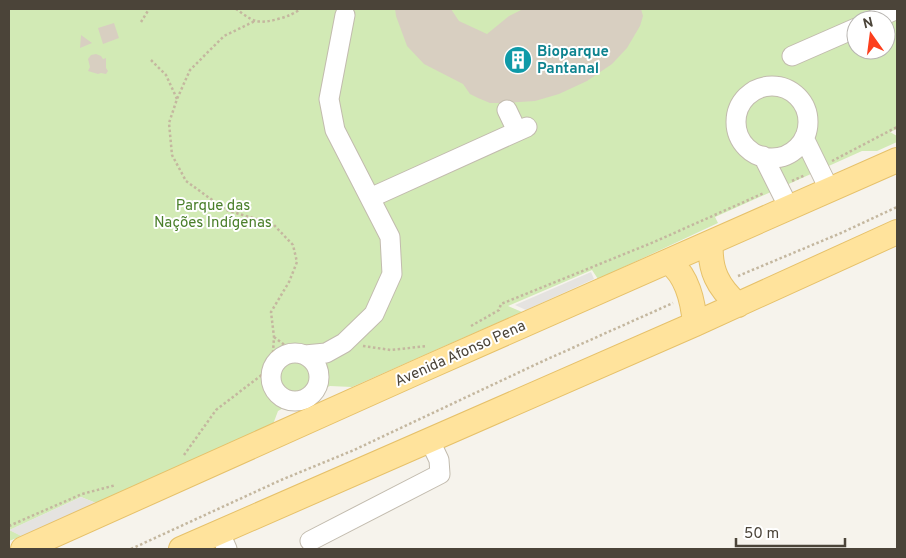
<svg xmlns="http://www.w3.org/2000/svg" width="906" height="558" viewBox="0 0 906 558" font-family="Overpass,sans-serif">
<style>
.green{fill:#d2eab5;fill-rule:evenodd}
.parking{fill:#e5e3e0}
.building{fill:#d8cfc1}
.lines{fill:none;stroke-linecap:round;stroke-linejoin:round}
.minor-casing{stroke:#c2bbae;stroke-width:21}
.major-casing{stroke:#e6c16a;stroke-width:26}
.path{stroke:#c4b79f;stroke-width:2.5;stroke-dasharray:2.5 2.5;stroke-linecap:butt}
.minor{stroke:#fff;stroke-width:19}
.major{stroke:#ffe39c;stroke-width:24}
.labels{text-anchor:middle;stroke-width:4;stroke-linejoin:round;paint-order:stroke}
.culture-label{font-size:15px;font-weight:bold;fill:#0d838f;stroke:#fff;text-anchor:start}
.park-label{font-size:15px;fill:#4a7f2a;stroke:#fff}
.street-label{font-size:15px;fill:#4b4439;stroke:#fff}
</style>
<rect width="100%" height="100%" fill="#f6f3ec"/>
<path class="green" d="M9,9H897V129L890,132L897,136V142L877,151H862L715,217L718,223L598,279L592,270L508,306L522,312L352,387L330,386L303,397L278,411L272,427L96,503L81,497L10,530L22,536L9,541ZM856,20H886V50H856Z"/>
<path class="parking" d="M591,272L594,279L526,310L515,305Z
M81,497L96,503L9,543L21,536L9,530Z"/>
<path class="building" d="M395,9H451L459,21L487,34L509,16L523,9H641L643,16L640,26L627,48L612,64L587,81L559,94L535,101L506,103H490L478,98L470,94L463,84L424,64L407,46L396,16Z
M114,23L119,38L103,44L98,28Z
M81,35L92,43L80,48Z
M96,54L101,56L103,59L106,58V68L108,71L106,74L101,73L98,74L88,71L90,67L88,59L91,55Z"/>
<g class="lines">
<defs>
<path id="minor" d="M873,20L897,9
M792,56L856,28
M736 122a36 36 0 1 1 72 0a36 36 0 1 1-72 0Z
M507,110L517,131
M804,138L830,191
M763,156L789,208
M370,198L527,127
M271 377a24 24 0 1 1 48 0a24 24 0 1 1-48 0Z
M305,355L326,353L344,343L374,314L392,274L390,237L335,130L329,99L345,15
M220,533L227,549
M310,541L440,474L439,460L430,441"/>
<path id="major" d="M711,243C709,270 718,287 738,305
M669,262C688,276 693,302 695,324
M23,549L424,369L897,160
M181,549L695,324L897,232"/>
</defs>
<use href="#minor" class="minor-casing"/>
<use href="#major" class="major-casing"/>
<path class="path" d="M236,9C242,13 249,19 256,21C266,24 293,16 300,9
M141,22L149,9
M151,60L166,75L177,99
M832,161L897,127
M792,181L805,175
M738,276L841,233L897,207
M471,326L499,310L501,304L654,242L764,193
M274,337L291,350
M363,346L391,350L427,346
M184,455L216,410L272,367L274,337L271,312L289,282L297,262L293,245L273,224L226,210L186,181L172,155L169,123L177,99L190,70L224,36L255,21
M9,526L82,494L116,485
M131,549L281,480L354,450L541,362L673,303"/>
<use href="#minor" class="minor"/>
<use href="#major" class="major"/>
</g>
<defs>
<symbol id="building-disc" viewBox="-11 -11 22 22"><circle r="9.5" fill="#0f9aa8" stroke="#fff"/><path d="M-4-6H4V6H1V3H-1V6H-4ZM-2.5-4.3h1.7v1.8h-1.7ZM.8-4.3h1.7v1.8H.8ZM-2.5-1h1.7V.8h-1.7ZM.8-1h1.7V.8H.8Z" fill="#fff"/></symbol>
</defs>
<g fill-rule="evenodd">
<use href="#building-disc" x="502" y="44" width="32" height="32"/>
</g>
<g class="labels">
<g class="culture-label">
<text x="537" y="56">Bioparque<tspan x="537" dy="17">Pantanal</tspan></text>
</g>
<g class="park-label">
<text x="213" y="210">Parque das<tspan x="213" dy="17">Nações Indígenas</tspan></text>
</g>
<g class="street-label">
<text transform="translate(460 353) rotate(-24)" y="5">Avenida Afonso Pena</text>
</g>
</g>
<rect width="906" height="558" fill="none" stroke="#4b4439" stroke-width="20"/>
<g transform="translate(871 35) rotate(346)"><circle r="24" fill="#ffffff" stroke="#b7b4b0"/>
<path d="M0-4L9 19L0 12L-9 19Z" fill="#fc3f1d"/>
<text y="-8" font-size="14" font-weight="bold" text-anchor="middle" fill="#4b4439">N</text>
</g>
<path d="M736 538v8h109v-8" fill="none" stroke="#4b4439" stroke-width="2.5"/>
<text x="744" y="538" font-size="15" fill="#4b4439" stroke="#ffffff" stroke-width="4" paint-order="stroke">50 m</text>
</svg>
